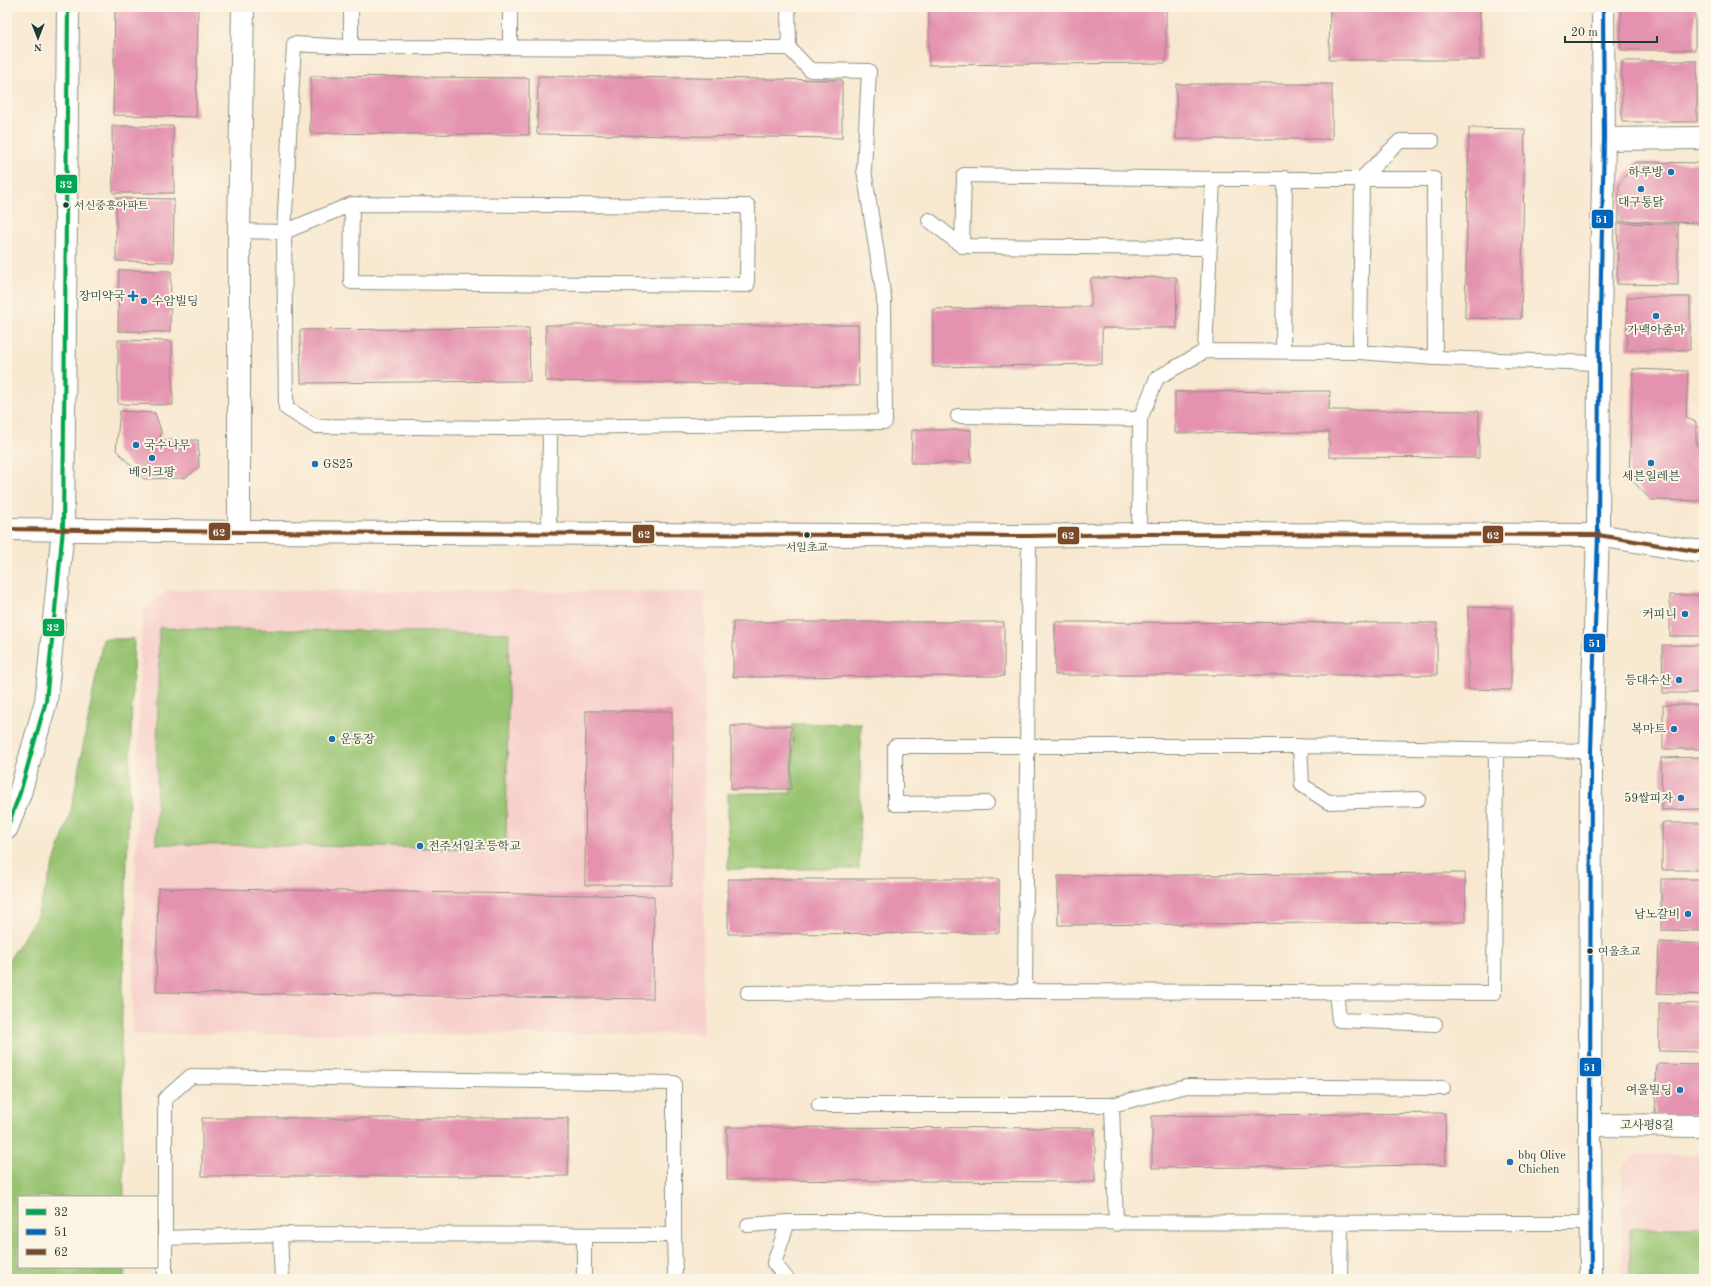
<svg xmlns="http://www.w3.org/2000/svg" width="1711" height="1286" viewBox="0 0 1711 1286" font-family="'Old Standard TT','Noto Serif KR',serif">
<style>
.built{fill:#f7d0cc}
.green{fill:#98c472;stroke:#5c8053}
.building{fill:#e492af}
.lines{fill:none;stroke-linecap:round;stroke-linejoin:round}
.service-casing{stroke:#8c9282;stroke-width:16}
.minor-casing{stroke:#8c9282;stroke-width:24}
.tertiary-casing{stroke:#8c9282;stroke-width:24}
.service{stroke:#fff;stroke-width:14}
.minor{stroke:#fff;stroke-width:22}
.tertiary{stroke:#fff;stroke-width:22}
.bus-1-casing{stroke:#fcf5e5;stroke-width:7}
.bus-2-casing{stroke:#fcf5e5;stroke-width:7}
.bus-3-casing{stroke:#fcf5e5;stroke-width:7}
.bus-1{stroke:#00a651;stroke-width:4}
.bus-2{stroke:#0065bd;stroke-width:4}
.bus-3{stroke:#7a4b2a;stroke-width:4}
.poi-dot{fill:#1f6fb2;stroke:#fcf5e5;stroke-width:1.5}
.bus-dot{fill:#1f3d34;stroke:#fcf5e5;stroke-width:1.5}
.labels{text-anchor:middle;stroke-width:4;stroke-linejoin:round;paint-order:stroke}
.bus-label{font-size:11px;fill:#1f3d34;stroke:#fcf5e5;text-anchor:start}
.poi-label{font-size:12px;fill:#1f3d34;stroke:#fcf5e5;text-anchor:end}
.street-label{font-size:12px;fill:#1f3d34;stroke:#fcf5e5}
.line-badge{stroke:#fcf5e5;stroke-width:1.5}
.badge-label{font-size:11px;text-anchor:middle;font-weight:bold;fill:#fff}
</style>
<rect width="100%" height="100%" fill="#fcf5e5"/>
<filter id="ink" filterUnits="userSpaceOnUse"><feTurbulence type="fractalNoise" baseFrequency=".025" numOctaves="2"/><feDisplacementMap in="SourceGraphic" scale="8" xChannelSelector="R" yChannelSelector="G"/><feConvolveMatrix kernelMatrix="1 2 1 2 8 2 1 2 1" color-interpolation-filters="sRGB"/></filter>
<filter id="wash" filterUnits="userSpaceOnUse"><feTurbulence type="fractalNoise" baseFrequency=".012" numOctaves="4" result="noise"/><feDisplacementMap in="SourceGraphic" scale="16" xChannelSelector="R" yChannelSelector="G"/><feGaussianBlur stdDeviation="0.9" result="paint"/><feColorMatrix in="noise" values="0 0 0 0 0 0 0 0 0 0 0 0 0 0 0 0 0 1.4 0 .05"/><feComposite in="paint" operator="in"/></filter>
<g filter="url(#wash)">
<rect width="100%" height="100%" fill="#f8e8d0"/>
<path class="built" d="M168,590L705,592L703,1034H132L140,658L143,611Z
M1636,1154H1704V1279H1622V1168Z"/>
<path class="green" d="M159,628L509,633L506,849L156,844Z
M103,639H134L121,1047L124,1197H19V1267H125V1279H7V963L36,918L71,811Z
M861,723L859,869H728V793H791L793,724Z
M1630,1228H1704V1279H1630Z"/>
<g id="blocks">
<path class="building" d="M115,7H198L196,117L113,115Z
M929,7H1166V63L929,65Z
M1330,7H1480V60H1329Z
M1621,7H1695V50H1621Z
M1622,61H1697V122H1622Z
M311,76L529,78V135L310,133Z
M538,76L842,80V138L537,134Z
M1176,84H1332V139H1176Z
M112,126H173L174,193H113Z
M1469,128L1525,129L1521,319L1465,318Z
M1635,162L1704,163V223L1619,221V185Z
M116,198L174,199L173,262L116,261Z
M1618,223L1678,224V285L1617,284Z
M119,270L171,271L170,332L118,331Z
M1176,277L1177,328H1102V364L933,367V309L1091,307V278Z
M1627,297H1690V350H1627Z
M546,325H858L859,386L546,381Z
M529,328L530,381L301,383L300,330Z
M118,340L172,341L173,405L118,404Z
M1633,369L1688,371L1686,418L1696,422V445H1704V501L1651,500L1629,477Z
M1330,391L1329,410L1479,411V458L1329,457V432L1175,433V392Z
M120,411L155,413L161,431L160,440H198L199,467L185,478L144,479L116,450Z
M912,430H971V463H911Z
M1670,595H1704V636H1670Z
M1468,607L1511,608V690L1468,689Z
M733,622H1004V676L733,677Z
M1055,622L1437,623V675H1055Z
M1662,645H1704V693H1663Z
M1663,705H1704V749H1663Z
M586,711H672V885H585Z
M731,726H791V789H731Z
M1704,757V809L1662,810L1661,758Z
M1662,823H1704V870H1662Z
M1465,873L1466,922L1058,925V876Z
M728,879H999V933L728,934Z
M1661,879H1704V931L1661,930Z
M158,888L654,896L653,999L156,992Z
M1659,942L1704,944V995L1657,993Z
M1659,1003L1704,1004V1052L1659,1051Z
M1657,1064L1704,1065V1117L1655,1115Z
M1445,1113L1446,1165L1152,1168V1116Z
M202,1118H568V1176H202Z
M727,1127L1095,1128V1182L727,1180Z"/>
</g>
</g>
<g filter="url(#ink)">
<use href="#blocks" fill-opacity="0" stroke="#8c9282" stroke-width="1"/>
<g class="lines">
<defs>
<path id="service" d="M351,7V47
M788,7L789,48L810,70L869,71L864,170L884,298L885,422L508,428L315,426L286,408L284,232L294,44L351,47L789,48
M510,47V7
M929,220L962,246
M239,231L284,232L352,204L748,206L747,285L351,282L352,204
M1210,248L962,246L964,175L1213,179
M1283,350L1285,178
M1205,351L1213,179H1434L1435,358
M1360,352L1362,178L1400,141H1432
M958,416L1140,419L1157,378L1205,351L1360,352L1435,358L1599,363
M549,533L550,427
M1139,534L1140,419
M1300,746L1302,785L1328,802L1418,799
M987,803L895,804V746H1300L1591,751
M1025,991L1029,536
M1336,992L1339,1020L1435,1024
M748,993L1025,991L1494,993L1496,751
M819,1105H1112L1116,1224
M1112,1105L1187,1086L1443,1088
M748,1225L788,1222L1591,1223
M280,1234L282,1279
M584,1235V1279
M165,1238L280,1234L674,1235L675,1272
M165,1279V1099L191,1076L674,1083V1235
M787,1279L774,1263L788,1222
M1340,1279L1341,1223"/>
<path id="minor" d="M1604,139L1704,138
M239,532V231L243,7
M1598,535L1695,551H1704
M1590,1125L1704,1126"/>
<path id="tertiary" d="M7,529L239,532L1029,536L1139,534L1598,535
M7,828L20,793L46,701L63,529L68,7
M1591,1279L1590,1125L1591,751L1598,535L1599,363L1604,139L1603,7"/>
</defs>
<use href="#service" class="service-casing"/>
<use href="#minor" class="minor-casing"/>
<use href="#tertiary" class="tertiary-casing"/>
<use href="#service" class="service"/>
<use href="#minor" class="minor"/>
<use href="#tertiary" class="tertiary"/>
<defs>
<path id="bus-1" d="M7,828L20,793L46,701L63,529L68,7"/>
<path id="bus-2" d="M1591,1279L1590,1125L1591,751L1598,535L1599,363L1604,139L1603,7"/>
<path id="bus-3" d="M7,529L239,532L1029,536L1139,534L1598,535L1695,551H1704"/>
</defs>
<use href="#bus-1" class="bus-1-casing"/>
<use href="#bus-2" class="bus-2-casing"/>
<use href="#bus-3" class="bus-3-casing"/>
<use href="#bus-1" class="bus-1"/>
<use href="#bus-2" class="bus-2"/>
<use href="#bus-3" class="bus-3"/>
</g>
</g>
<g class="poi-dot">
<circle cx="1671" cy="172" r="4"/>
<circle cx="1641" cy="189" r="4"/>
<path d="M131 290h4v4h4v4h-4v4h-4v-4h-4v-4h4z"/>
<circle cx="144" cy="301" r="4"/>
<circle cx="1656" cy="316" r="4"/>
<circle cx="136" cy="445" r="4"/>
<circle cx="152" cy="458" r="4"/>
<circle cx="1651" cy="463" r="4"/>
<circle cx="315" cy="464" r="4"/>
<circle cx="1685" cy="614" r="4"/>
<circle cx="1679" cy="680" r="4"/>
<circle cx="1674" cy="729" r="4"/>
<circle cx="332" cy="739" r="4"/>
<circle cx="1681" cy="798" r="4"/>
<circle cx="420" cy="846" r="4"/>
<circle cx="1688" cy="914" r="4"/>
<circle cx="1680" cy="1090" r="4"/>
<circle cx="1510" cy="1162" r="4"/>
</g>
<g class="bus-dot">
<circle cx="66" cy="205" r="3.5"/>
<circle cx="807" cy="535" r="3.5"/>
<circle cx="1590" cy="951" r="3.5"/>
</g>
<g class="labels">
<g class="bus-label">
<text x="74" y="209">서신중흥아파트</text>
<text x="807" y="551" text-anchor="middle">서일초교</text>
<text x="1598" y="955">여울초교</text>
</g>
<g class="poi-label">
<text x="1663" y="176">하루방</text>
<text x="1641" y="206" text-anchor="middle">대구통닭</text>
<text x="125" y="300">장미약국</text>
<text x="152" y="305" text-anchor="start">수암빌딩</text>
<text x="1656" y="334" text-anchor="middle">가맥아줌마</text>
<text x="144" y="449" text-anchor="start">국수나무</text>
<text x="323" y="468" text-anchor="start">GS25</text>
<text x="152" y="476" text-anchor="middle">베이크팡</text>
<text x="1651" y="480" text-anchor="middle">세븐일레븐</text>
<text x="1677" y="618">커피니</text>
<text x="1671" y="684">등대수산</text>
<text x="1666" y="733">복마트</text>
<text x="340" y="743" text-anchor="start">운동장</text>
<text x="1673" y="802">59쌀피자</text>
<text x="428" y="850" text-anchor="start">전주서일초등학교</text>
<text x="1680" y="918">남노갈비</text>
<text x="1672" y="1094">여울빌딩</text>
<text x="1518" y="1159" text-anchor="start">bbq Olive<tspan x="1518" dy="14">Chichen</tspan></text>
</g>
<g class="street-label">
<text x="1647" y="1129">고사평8길</text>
</g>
</g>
<g class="line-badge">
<rect x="55" y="174" width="23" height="20" rx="4" fill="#00a651"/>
<rect x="1591" y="209" width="23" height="20" rx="4" fill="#0065bd"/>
<rect x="208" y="522" width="23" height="19" rx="4" fill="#7a4b2a"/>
<rect x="632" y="524" width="23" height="20" rx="4" fill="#7a4b2a"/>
<rect x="1482" y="525" width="22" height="19" rx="4" fill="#7a4b2a"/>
<rect x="1057" y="526" width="23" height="19" rx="4" fill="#7a4b2a"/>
<rect x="42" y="618" width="23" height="19" rx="4" fill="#00a651"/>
<rect x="1583" y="633" width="23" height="20" rx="4" fill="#0065bd"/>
<rect x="1579" y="1057" width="23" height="20" rx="4" fill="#0065bd"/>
</g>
<g class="badge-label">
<text x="66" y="188">32</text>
<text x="1602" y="223">51</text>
<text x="219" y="536">62</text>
<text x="644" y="538">62</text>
<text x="1493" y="539">62</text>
<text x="1068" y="539">62</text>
<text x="53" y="631">32</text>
<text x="1595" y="647">51</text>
<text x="1590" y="1071">51</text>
</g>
<rect width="1711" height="1286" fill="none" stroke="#fcf5e5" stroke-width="24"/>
<rect x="18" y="1196" width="140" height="72" fill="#fcf5e5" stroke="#a4ab9e"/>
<rect x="26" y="1209" width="20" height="6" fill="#00a651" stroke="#a4ab9e"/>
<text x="54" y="1216" font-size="12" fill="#1f3d34">32</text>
<rect x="26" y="1229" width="20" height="6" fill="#0065bd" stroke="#a4ab9e"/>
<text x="54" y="1236" font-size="12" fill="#1f3d34">51</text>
<rect x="26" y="1249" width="20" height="6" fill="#7a4b2a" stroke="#a4ab9e"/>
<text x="54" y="1256" font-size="12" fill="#1f3d34">62</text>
<g transform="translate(38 38) rotate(180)" stroke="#fcf5e5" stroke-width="3" paint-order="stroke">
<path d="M0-3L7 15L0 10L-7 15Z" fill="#1f3d34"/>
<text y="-6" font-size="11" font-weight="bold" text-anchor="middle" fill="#1f3d34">N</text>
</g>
<path d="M1565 36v6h92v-6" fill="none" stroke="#1f3d34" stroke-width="2"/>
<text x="1571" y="36" font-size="12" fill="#1f3d34" stroke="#fcf5e5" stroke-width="3" paint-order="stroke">20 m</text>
</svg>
